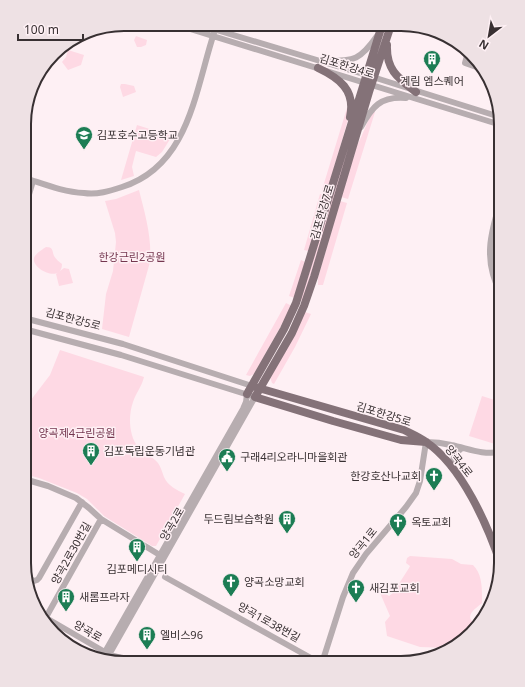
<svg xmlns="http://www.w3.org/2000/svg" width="525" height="687" viewBox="0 0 525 687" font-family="'Noto Sans','Noto Sans KR',sans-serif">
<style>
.green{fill:#fed9e4}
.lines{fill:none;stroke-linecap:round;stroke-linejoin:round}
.minor{stroke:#b7adb0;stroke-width:6}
.major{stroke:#847278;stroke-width:8}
.labels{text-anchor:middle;stroke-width:3;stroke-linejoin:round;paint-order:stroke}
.street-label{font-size:11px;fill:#383032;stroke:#fef0f4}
.poi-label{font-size:11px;fill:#383032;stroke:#fef0f4;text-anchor:start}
.park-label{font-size:11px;fill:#753750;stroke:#fef0f4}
.rim{fill:none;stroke:#383032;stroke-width:2}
</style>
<rect width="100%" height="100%" fill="#fef0f4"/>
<path class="green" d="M136,36L147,40L146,45L141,47H137L134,40Z
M68,50L84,55L81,65L68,70L62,62L66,57Z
M121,84H125L134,86L136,92L123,97L120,87Z
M347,108L350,109L349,116L327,192L322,190Z
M373,112H375L348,199L341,197L357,145C364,134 366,122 373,112Z
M137,125L172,136L162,152L156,157L136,151L132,167L134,176L121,180Z
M352,133H354L322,240L302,302L301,299Z
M139,190C145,214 152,237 150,262L129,337L102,329L106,294L113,271L116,242L115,233L105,201L116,199Z
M320,194L326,196L308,251L304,250Z
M340,201L347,203L323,285H318V278Z
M46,247C53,247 52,250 54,256C56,259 59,262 62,264C62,284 31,269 34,258C35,254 43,249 46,247Z
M301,260L305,262L295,298L289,296Z
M64,268L69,269L73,283L59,286L56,274Z
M286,303L292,306L254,374L250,376L246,375Z
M305,312L311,314L295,347L274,384L272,383L270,377Z
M60,350L144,377C142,386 136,393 133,402C128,416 129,436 138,447C144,454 152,456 158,463C161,467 162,472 164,477C168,486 177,490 185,494L156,546H152L104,516L87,499L77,493L39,478L24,474V409L50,375Z
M482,396L501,402V442L495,444L469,436Z
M410,556L452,559L461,564L473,565C483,575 482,590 482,603C478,607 467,613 471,620C473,623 475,624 476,626L451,648L420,647L387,636L385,622L390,616L380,593L382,591L389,596L393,593L409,568L410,566L406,563L407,558Z"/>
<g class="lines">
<path class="minor" d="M187,28L501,125
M210,28L360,73L500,117
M468,52L465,63L482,69
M326,61C355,61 360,60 377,36
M361,127C372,107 380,96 406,98
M25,178C44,184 63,192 84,193C97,195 110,191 122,187C189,166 195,91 214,33
M25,208L33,181
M501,294C483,261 490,234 501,200
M24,318L123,344L252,386
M24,329L121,355L255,397L106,660
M451,467L455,454L462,448
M24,479L48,486L76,498L89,508L101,519L163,557
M27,577L34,581L37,580L39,578L82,502
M165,577L320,663
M41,615L110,655L121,658L170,662
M45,619L101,519
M101,659L243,409L246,402L247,394
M322,663L343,597L353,573L366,554L406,507L416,493L420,481L426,442C435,442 443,443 451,445C470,449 481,455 501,452"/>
<path class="major" d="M391,25L369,92L314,277L304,306L292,333L255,397L333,421L401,440L426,442
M387,45C386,70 398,78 416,92
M318,68C339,78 356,90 350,117
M255,387L404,430C412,434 419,437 426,442C462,466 488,526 501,565
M247,394L284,329L296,303L382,25"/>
</g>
<defs>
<symbol id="building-pin" viewBox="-11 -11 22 30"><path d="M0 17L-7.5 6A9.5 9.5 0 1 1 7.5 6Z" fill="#1c7d54" stroke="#fef0f4"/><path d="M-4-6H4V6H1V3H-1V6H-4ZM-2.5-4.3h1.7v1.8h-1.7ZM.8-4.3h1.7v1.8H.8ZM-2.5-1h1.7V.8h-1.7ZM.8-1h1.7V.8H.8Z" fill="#fff"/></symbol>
<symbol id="school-pin" viewBox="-11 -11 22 30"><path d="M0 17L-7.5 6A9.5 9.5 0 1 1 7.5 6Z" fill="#1c7d54" stroke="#fef0f4"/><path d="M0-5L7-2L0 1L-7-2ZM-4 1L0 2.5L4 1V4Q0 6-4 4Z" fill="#fff"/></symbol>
<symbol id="civic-pin" viewBox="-11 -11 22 30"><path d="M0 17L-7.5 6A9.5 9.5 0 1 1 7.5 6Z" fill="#1c7d54" stroke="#fef0f4"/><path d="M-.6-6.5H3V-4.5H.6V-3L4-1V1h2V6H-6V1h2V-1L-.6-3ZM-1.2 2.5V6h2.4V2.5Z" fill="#fff"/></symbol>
<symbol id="church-pin" viewBox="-11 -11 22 30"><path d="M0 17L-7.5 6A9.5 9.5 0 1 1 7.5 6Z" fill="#1c7d54" stroke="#fef0f4"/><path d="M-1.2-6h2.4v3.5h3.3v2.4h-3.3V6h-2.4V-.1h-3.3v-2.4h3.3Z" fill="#fff"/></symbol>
</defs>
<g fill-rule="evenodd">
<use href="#building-pin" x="422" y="49" width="20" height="27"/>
<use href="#school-pin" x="74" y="125" width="20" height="27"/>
<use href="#building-pin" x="81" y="441" width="20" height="27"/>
<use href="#civic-pin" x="217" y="447" width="20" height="27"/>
<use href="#church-pin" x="424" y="466" width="20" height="27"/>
<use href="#building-pin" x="277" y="509" width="20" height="27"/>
<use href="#church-pin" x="388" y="512" width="20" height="27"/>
<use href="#building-pin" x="127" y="537" width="20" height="27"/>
<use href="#church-pin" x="221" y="572" width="20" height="27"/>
<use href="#church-pin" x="346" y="578" width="20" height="27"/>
<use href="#building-pin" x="56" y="587" width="20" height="27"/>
<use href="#building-pin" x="137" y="625" width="20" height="27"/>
</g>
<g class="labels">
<g class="street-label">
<text transform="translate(347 66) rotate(17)" y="4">김포한강4로</text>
<text transform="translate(322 212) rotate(-74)" y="4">김포한강7로</text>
<text transform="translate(73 319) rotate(15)" y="4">김포한강5로</text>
<text transform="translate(384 414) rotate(17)" y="4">김포한강5로</text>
<text transform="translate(459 461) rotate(52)" y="4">양곡4로</text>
<text transform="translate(172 524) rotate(-60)" y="4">양곡2로</text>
<text transform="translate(363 543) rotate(-51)" y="4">양곡1로</text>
<text transform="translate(71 553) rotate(-61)" y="4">양곡2로30번길</text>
<text transform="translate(269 622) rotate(29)" y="4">양곡1로38번길</text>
<text transform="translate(88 631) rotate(30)" y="4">양곡로</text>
</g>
<g class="poi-label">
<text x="432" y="85" text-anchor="middle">계림 엠스퀘어</text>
<text x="97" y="139">김포호수고등학교</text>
<text x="104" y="455">김포독립운동기념관</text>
<text x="240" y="461">구래4리오라니마을회관</text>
<text x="421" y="480" text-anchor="end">한강호산나교회</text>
<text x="274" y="523" text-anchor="end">두드림보습학원</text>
<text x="411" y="526">옥토교회</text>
<text x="137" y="573" text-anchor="middle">김포메디시티</text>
<text x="244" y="586">양곡소망교회</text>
<text x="369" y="592">새김포교회</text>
<text x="79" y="601">새롬프라자</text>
<text x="160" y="639">엘비스96</text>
</g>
<g class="park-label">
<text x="132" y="261">한강근린2공원</text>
<text x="77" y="437">양곡제4근린공원</text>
</g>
</g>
<path d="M0 0H525V687H0ZM124 31H401A93 93 0 0 1 494 124V563A93 93 0 0 1 401 656H124A93 93 0 0 1 31 563V124A93 93 0 0 1 124 31Z" fill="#eee1e4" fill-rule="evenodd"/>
<path class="rim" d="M124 31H401A93 93 0 0 1 494 124V563A93 93 0 0 1 401 656H124A93 93 0 0 1 31 563V124A93 93 0 0 1 124 31Z"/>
<g transform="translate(489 36) rotate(211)" stroke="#fef0f4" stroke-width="3" paint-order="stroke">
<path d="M0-3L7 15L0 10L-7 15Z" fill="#383032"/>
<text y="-6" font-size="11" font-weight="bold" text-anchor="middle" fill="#383032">N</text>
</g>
<path d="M18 34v6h65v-6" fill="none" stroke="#383032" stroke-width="2"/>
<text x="24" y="34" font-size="12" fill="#383032" stroke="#fef0f4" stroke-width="3" paint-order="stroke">100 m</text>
</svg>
